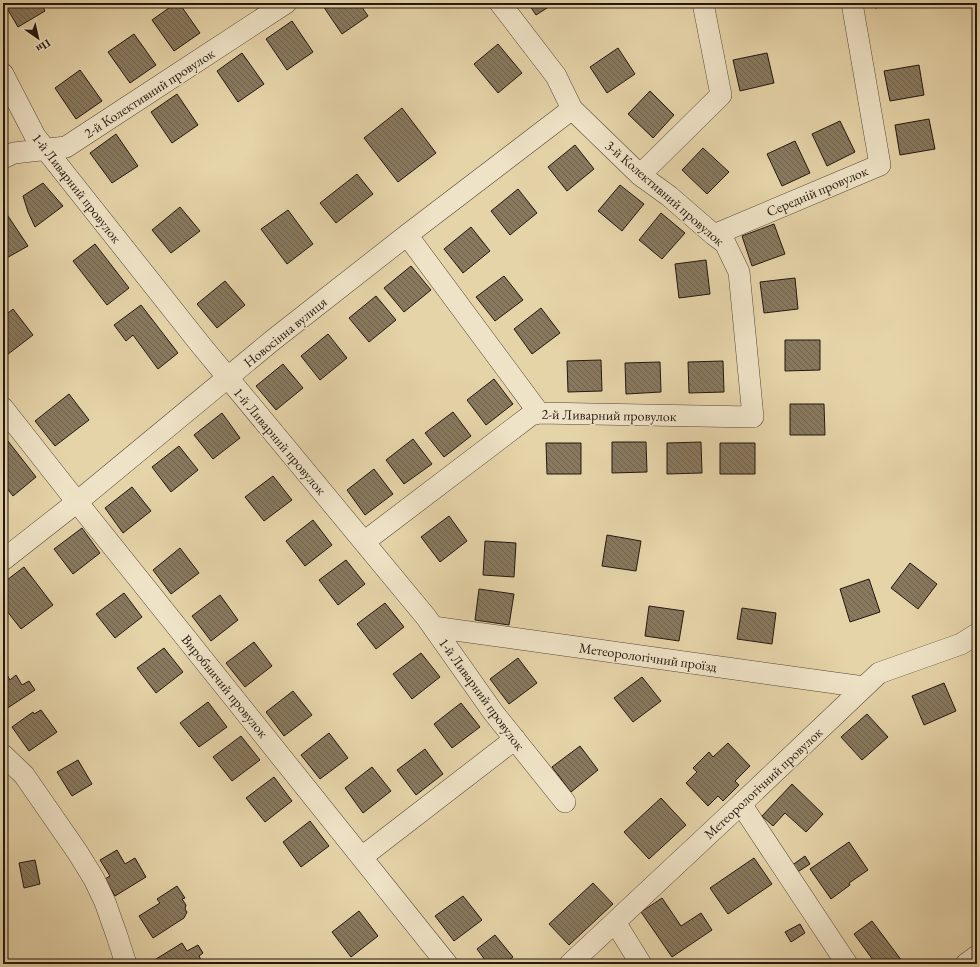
<svg xmlns="http://www.w3.org/2000/svg" width="980" height="967" viewBox="0 0 980 967" font-family="'EB Garamond',serif">
<style>
.building{fill:url(#building-back-hatch);stroke:#23170e}
.lines{fill:none;stroke-linecap:round;stroke-linejoin:round}
.minor-casing{stroke:#544635;stroke-width:22}
.minor{stroke:#efe3c7;stroke-width:21}
.labels{text-anchor:middle;stroke-width:3;stroke-linejoin:round;paint-order:stroke}
.street-label{font-size:14px;fill:#23170e;stroke:#efe3c7}
</style>
<defs>
<pattern id="building-back-hatch" width="6" height="6" patternUnits="userSpaceOnUse"><rect width="6" height="6" fill="#88795f"/><path d="M-1 5l2 2M0 0l6 6M5-1l2 2" fill="none" stroke="#6f624d"/></pattern>
</defs>
<rect width="100%" height="100%" fill="#e6d4a9"/>
<filter id="stains"><feTurbulence type="fractalNoise" baseFrequency=".005" numOctaves="4"/><feColorMatrix values="0 0 0 0 .2 0 0 0 0 .09 0 0 0 0 .02 0 0 0 .5 -.17"/></filter>
<radialGradient id="worn" r=".72"><stop offset=".6" stop-color="#630" stop-opacity="0"/><stop offset="1" stop-color="#630" stop-opacity=".3"/></radialGradient>
<path class="building" d="M4,3H41L45,11L18,27Z
M176,3H179L200,33L174,51L152,20Z
M321,3H359L368,16L342,34Z
M528,3H555L536,15Z
M874,3H900L875,8Z
M292,21L313,52L287,70L266,39Z
M134,34L156,65L130,83L108,52Z
M498,44L522,73L498,93L474,64Z
M618,48L635,74L607,93L590,67Z
M242,53L264,84L238,102L217,71Z
M767,53L774,83L740,91L733,60Z
M919,65L924,95L890,101L884,71Z
M80,70L102,101L76,119L55,88Z
M650,91L674,115L653,138L628,114Z
M177,94L198,125L172,143L151,112Z
M402,108L436,153L398,182L364,138Z
M929,119L935,149L900,155L895,125Z
M840,121L855,152L827,166L812,134Z
M116,134L138,166L112,183L90,153Z
M795,141L810,173L782,186L767,154Z
M575,145L594,169L567,191L548,167Z
M703,148L729,172L707,194L682,170Z
M357,174L373,194L336,223L320,203Z
M43,183L63,206L35,227L28,212L23,196Z
M620,185L644,204L622,231L598,211Z
M518,189L537,213L510,235L491,211Z
M180,207L200,231L171,253L152,230Z
M288,210L313,244L287,264L261,229Z
M6,213L28,246L3,260V215Z
M661,213L685,233L662,259L639,240Z
M774,224L785,254L752,266L742,236Z
M471,227L490,251L463,273L444,249Z
M95,244L129,288L107,305L73,261Z
M706,260L710,294L679,298L675,264Z
M411,266L431,290L404,312L384,288Z
M504,276L523,300L495,321L476,297Z
M795,278L798,309L764,313L760,282Z
M225,281L245,305L217,328L197,304Z
M376,296L396,320L369,342L349,318Z
M141,305L178,353L158,369L133,335L126,341L114,325Z
M541,308L560,333L532,354L514,329Z
M13,309L33,335L3,358V317Z
M328,334L347,358L320,380L301,356Z
M785,340H820V370L785,371Z
M601,360L602,391L568,392L567,361Z
M723,361L724,392L689,393L688,362Z
M660,362L661,392L626,394L625,363Z
M283,364L303,388L276,410L256,386Z
M494,379L513,404L486,425L467,400Z
M69,394L89,420L55,446L35,421Z
M790,404H824L825,435H790Z
M453,412L471,436L444,457L425,433Z
M222,413L240,438L213,459L194,435Z
M4,436L36,477L13,496L3,483V437Z
M413,439L432,464L404,484L386,460Z
M612,442H646L647,472L612,473Z
M701,442L702,473L667,474V443Z
M546,443H581V474H547Z
M720,443H755V474H720Z
M179,446L198,470L171,492L152,467Z
M374,469L393,494L365,515L347,490Z
M273,476L292,500L264,521L245,497Z
M132,487L151,511L123,533L105,508Z
M449,516L467,541L440,562L421,537Z
M313,520L332,545L305,566L286,541Z
M82,528L100,553L73,574L54,549Z
M607,535L641,541L636,571L602,566Z
M485,541L516,543L514,577L483,575Z
M180,548L199,573L171,594L153,570Z
M346,560L365,584L338,605L319,580Z
M910,563L937,584L918,609L891,588Z
M24,567L53,605L21,629L3,606V583Z
M869,579L880,612L850,622L840,589Z
M479,589L514,594L509,625L475,620Z
M124,593L142,617L115,638L96,614Z
M220,595L238,620L211,641L192,616Z
M385,603L404,627L376,649L357,624Z
M649,606L684,611L679,641L645,636Z
M742,608L776,613L772,644L737,639Z
M254,642L272,666L245,687L226,663Z
M164,648L183,672L156,693L137,668Z
M421,653L440,677L412,699L393,674Z
M518,658L537,683L509,704L490,679Z
M6,673L10,680L16,675L22,685L29,681L35,690L3,711V676Z
M642,677L661,701L633,722L614,698Z
M944,683L956,711L924,725L912,696Z
M293,691L312,715L284,736L266,712Z
M208,702L227,727L199,747L180,723Z
M461,703L480,727L452,748L434,724Z
M41,710L57,732L29,751L12,727L33,712L34,714Z
M867,714L888,737L862,760L841,737Z
M329,733L348,758L320,779L301,755Z
M241,736L260,760L232,781L213,757Z
M728,743L750,766L735,781L739,785L723,801L718,796L708,806L686,783L697,772L693,768L709,752L713,757Z
M580,746L598,770L571,792L552,767Z
M425,749L443,774L416,795L397,770Z
M78,760L92,784L72,796L57,772Z
M372,767L391,791L363,813L345,788Z
M274,777L292,801L265,822L246,798Z
M792,784L823,814L806,832L785,813L773,826L762,816Z
M661,798L686,825L649,859L624,832Z
M310,821L329,846L301,867L283,842Z
M849,842L868,870L849,883L850,885L831,899L810,869Z
M117,850L125,864L135,858L146,877L115,896L105,879L110,876L100,860Z
M805,856L810,864L796,873L791,866Z
M754,858L772,884L728,914L710,888Z
M35,860L40,884L24,888L19,863Z
M593,883L613,904L569,945L549,924Z
M177,886L185,898L182,899L186,905L185,909L187,912L184,918L153,938L139,916L160,903L157,899Z
M463,896L482,920L454,941L435,916Z
M662,898L681,926L701,913L712,930L672,957L641,912Z
M359,911L378,936L351,957L332,932Z
M872,921L902,961L898,964H876L854,934Z
M800,924L805,933L791,942L785,932Z
M495,935L513,957L504,964H488L477,949Z
M182,943L187,951L198,945L203,953L199,956L202,962L199,964H148Z"/>
<g class="lines">
<defs>
<path id="minor" d="M3,74L35,136L200,344L426,617L493,712L565,802
M3,158L14,153L66,147L286,3
M640,175L721,95L703,3
M407,235L539,413
M714,235L880,165L852,3
M3,408L77,502L447,964
M364,542L531,415L539,413L753,417L739,272L725,243L714,235L669,196L640,175L572,109L556,76L500,3
M3,560L77,502L273,340L407,235L572,109
M433,627L864,687
M3,755L24,775L78,853L94,879L105,902L117,936L126,964
M741,804L847,964
M362,857L515,739
M615,922L641,964
M570,964L741,804L879,673L961,644L977,634
M966,964L977,956"/>
</defs>
<use href="#minor" class="minor-casing"/>
<use href="#minor" class="minor"/>
</g>
<g class="labels">
<g class="street-label">
<text transform="translate(149 93) rotate(-33)" y="5">2-й Колективний провулок</text>
<text transform="translate(77 188) rotate(52)" y="5">1-й Ливарний провулок</text>
<text transform="translate(817 191) rotate(-23)" y="5">Середній провулок</text>
<text transform="translate(665 193) rotate(41)" y="5">3-й Колективний провулок</text>
<text transform="translate(285 332) rotate(-39)" y="5">Новосінна вулиця</text>
<text transform="translate(609 415) rotate(1)" y="5">2-й Ливарний провулок</text>
<text transform="translate(280 441) rotate(50)" y="5">1-й Ливарний провулок</text>
<text transform="translate(648 657) rotate(8)" y="5">Метеорологічний проїзд</text>
<text transform="translate(225 686) rotate(51)" y="5">Виробничий провулок</text>
<text transform="translate(482 694) rotate(54)" y="5">1-й Ливарний провулок</text>
<text transform="translate(763 783) rotate(-43)" y="5">Метеорологічний провулок</text>
</g>
</g>
<rect width="980" height="967" fill="none" stroke="#e6d4a9" stroke-width="16"/>
<rect x="4" y="4" width="972" height="959" fill="none" stroke="#23170e" stroke-width="2"/>
<rect x="8" y="8" width="964" height="951" fill="none" stroke="#23170e"/>
<g transform="translate(38 38) rotate(146)" stroke="#efe3c7" stroke-width="3" paint-order="stroke">
<path d="M0-3L7 15L0 10L-7 15Z" fill="#23170e"/>
<text y="-6" font-size="11" font-weight="bold" text-anchor="middle" fill="#23170e">Пн</text>
</g>
<rect width="100%" height="100%" filter="url(#stains)"/>
<rect width="100%" height="100%" fill="url(#worn)"/>
</svg>
